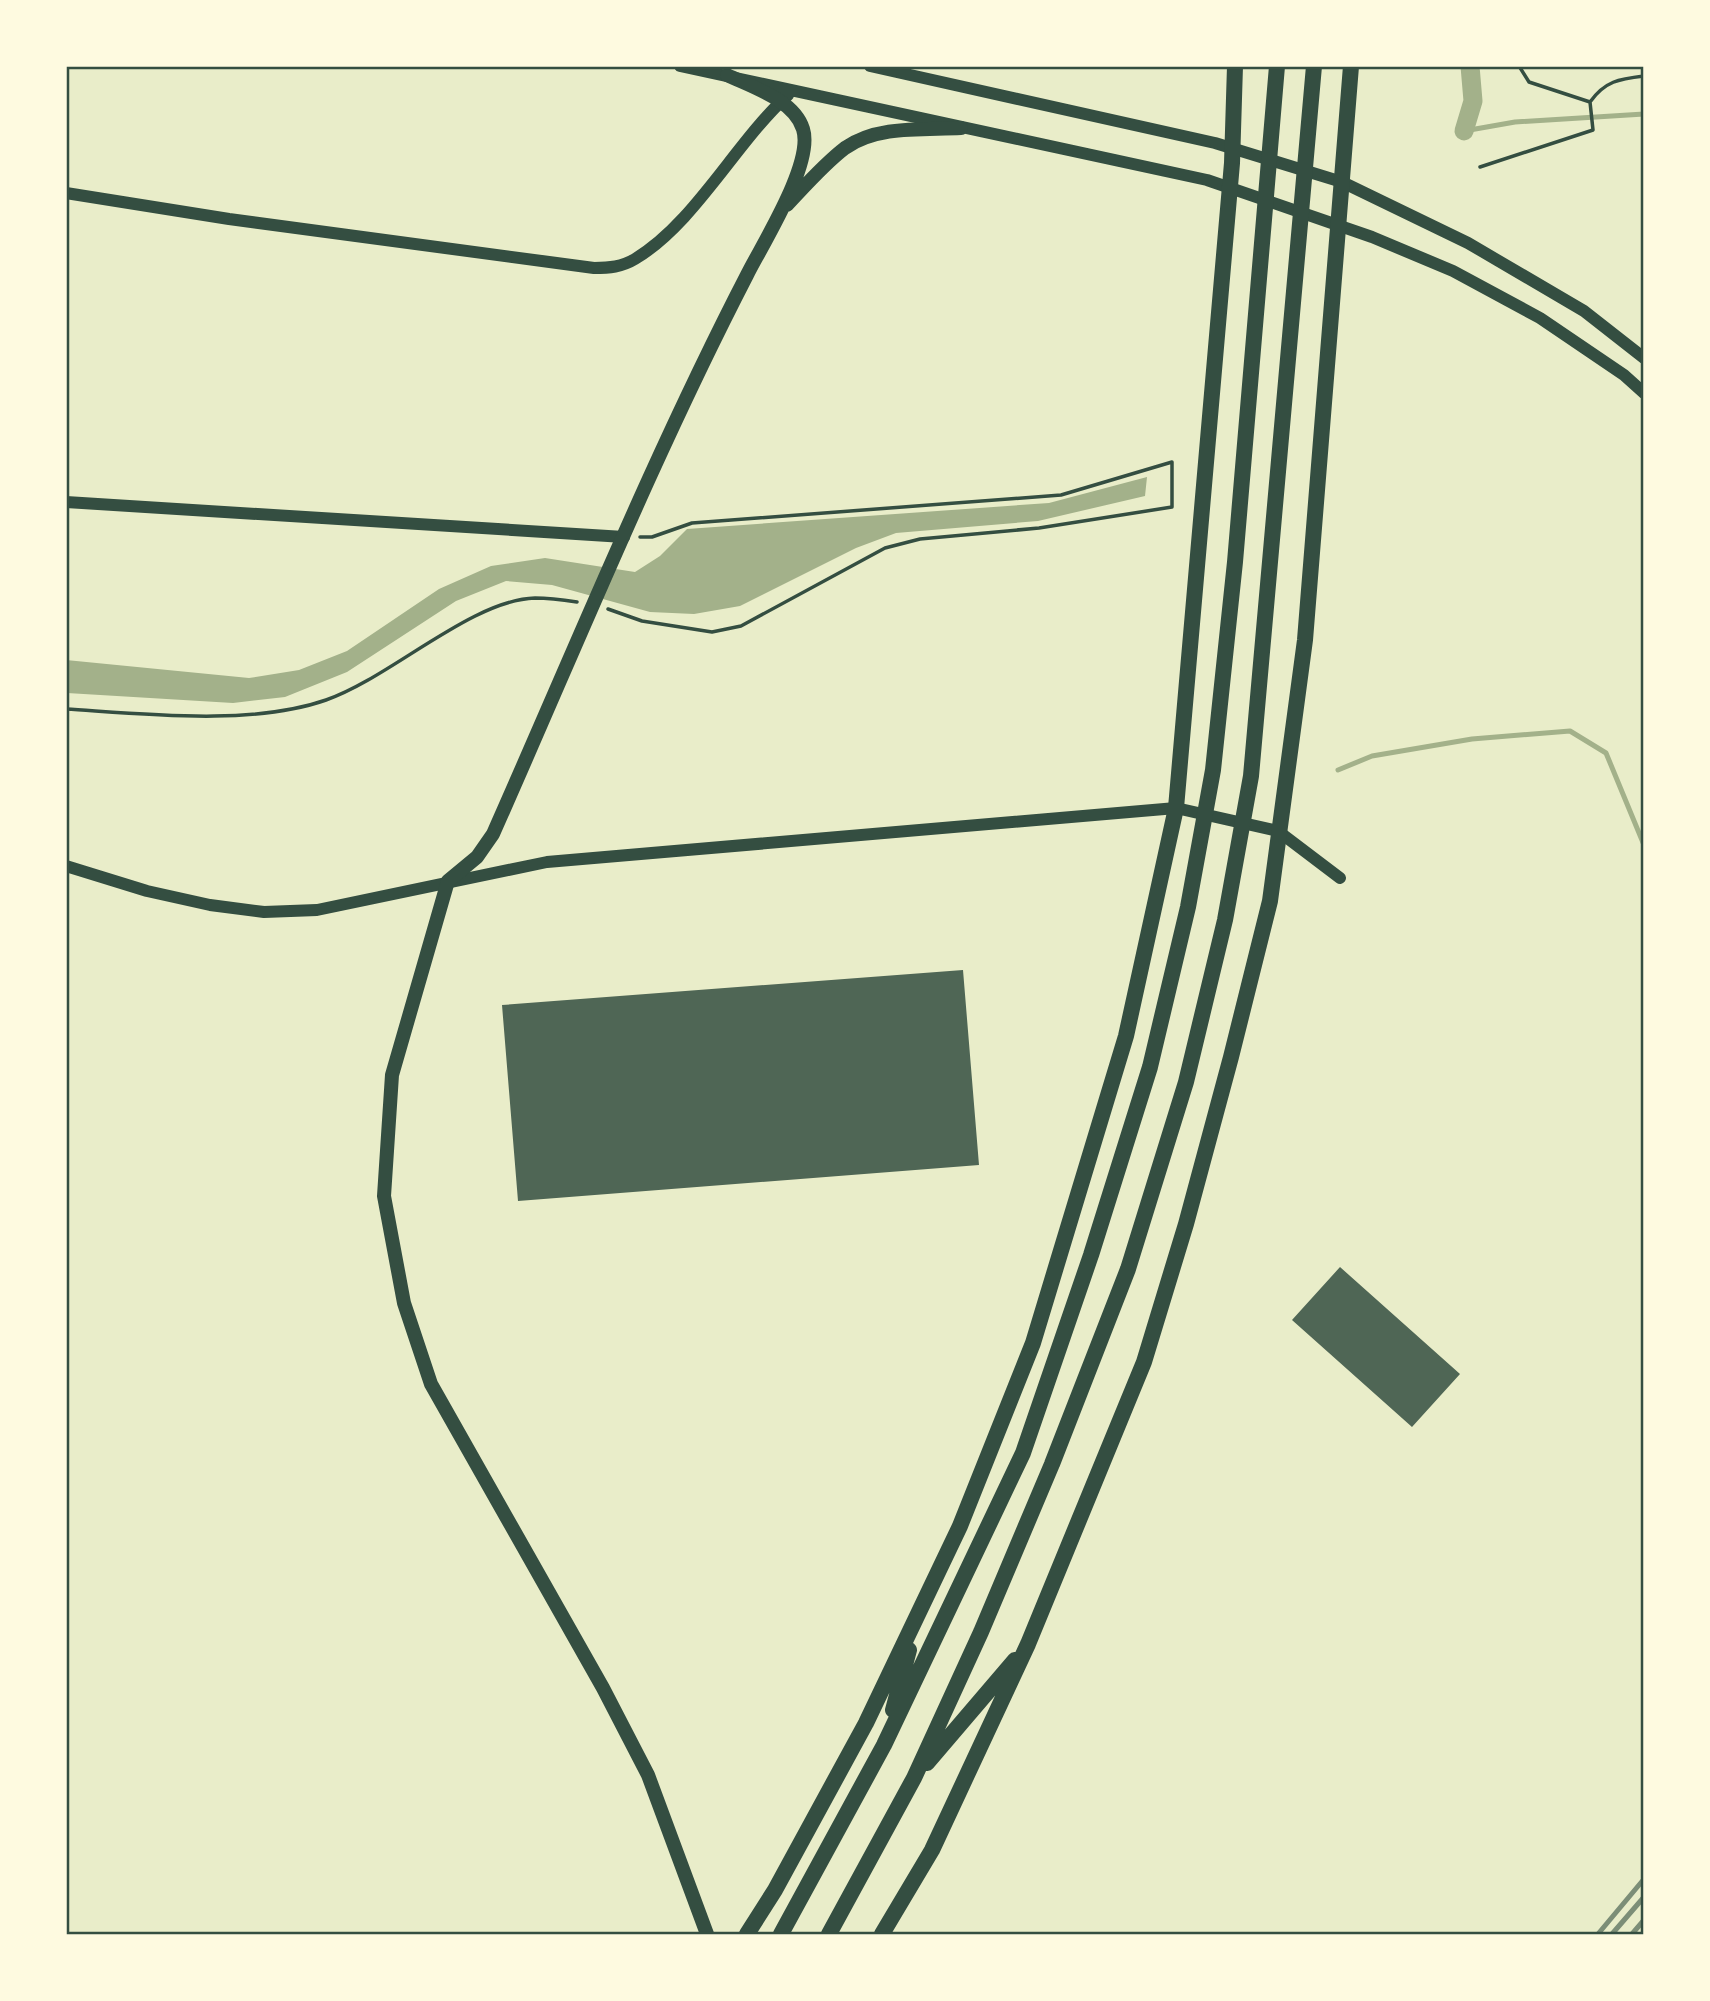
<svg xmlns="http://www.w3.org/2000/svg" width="1710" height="2001" viewBox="0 0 1710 2001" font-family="'Noto Serif',serif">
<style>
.water{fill:#a3b18a}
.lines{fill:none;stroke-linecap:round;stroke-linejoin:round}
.stream{stroke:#a3b18a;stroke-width:5}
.canal{stroke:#a3b18a;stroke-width:19}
.building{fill:#4f6655}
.path{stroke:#344e41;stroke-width:3.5}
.tertiary{stroke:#344e41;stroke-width:12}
.secondary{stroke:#344e41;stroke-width:14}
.trunk{stroke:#344e41;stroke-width:16}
.rail{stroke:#7c8e77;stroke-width:5}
.neatline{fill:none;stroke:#344e41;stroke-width:2.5}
</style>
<rect width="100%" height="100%" fill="#e9edc9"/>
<path class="water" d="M1147,477L1145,496L1038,521L896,533L856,548L740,606L694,614L650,612L552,585L506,581L456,601L347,672L285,697L233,703L67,693L66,660L249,678L299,670L347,651L439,589L491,566L545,558L635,572L660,556L687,529L1049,503Z"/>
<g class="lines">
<path class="stream" d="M1464,131L1515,122L1644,114
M1338,770L1372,756L1472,739L1570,731L1606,753L1644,845"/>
<path class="canal" d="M1464,131L1473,101L1470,66"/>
</g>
<path class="building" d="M963,970L979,1165L518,1201L502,1005Z
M1340,1267L1460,1374L1412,1427L1292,1320Z"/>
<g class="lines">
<path class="path" d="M1519,66L1529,82L1590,102
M1480,167L1593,130L1590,102C1605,81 1619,79 1644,76
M608,609L642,621L712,632L741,626L885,548L920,539L1039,528L1172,507V462L1061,495L692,523L652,537H640
M66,709C144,714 252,726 326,700C390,678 471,600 535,598C549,598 564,600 577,602"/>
<path class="tertiary" d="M680,66L1207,180L1372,237L1453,271L1540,318L1624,375L1644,393
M870,66L1215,143L1342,182L1468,243L1584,311L1644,358
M66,193L229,219L594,268C609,268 622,267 635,259C695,223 736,142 788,95
M66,502L624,537
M66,866L147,891L210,905L264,912L317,910L547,862L1176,808L1278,831L1340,878"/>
<path class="secondary" d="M787,205C805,186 824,164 845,148C877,125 924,130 961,128
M707,1934L648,1775L603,1688L431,1384L404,1303L384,1196L392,1075L448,881L477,857L493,834C576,647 653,457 747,275C763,243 814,163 803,129C794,100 752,87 727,75"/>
<path class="trunk" d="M893,1710L909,1650
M927,1763L1015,1660
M747,1934L775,1890L866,1723L960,1526L1033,1343L1126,1036L1176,808L1232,163L1235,66
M781,1934L884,1745L1023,1453L1091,1255L1150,1067L1188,907L1213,770L1235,562L1277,66
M829,1934L914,1778L981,1632L1052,1464L1128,1269L1186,1082L1225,920L1251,776L1314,66
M882,1934L932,1850L1028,1644L1144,1362L1186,1224L1231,1057L1270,901L1305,640L1351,66"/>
<path class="rail" d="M1598,1934L1644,1879
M1612,1934L1644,1897
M1632,1934L1644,1920"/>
</g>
<rect width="1710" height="2001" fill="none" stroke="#fefae0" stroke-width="136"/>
<rect x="68" y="68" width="1574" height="1865" class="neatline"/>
</svg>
